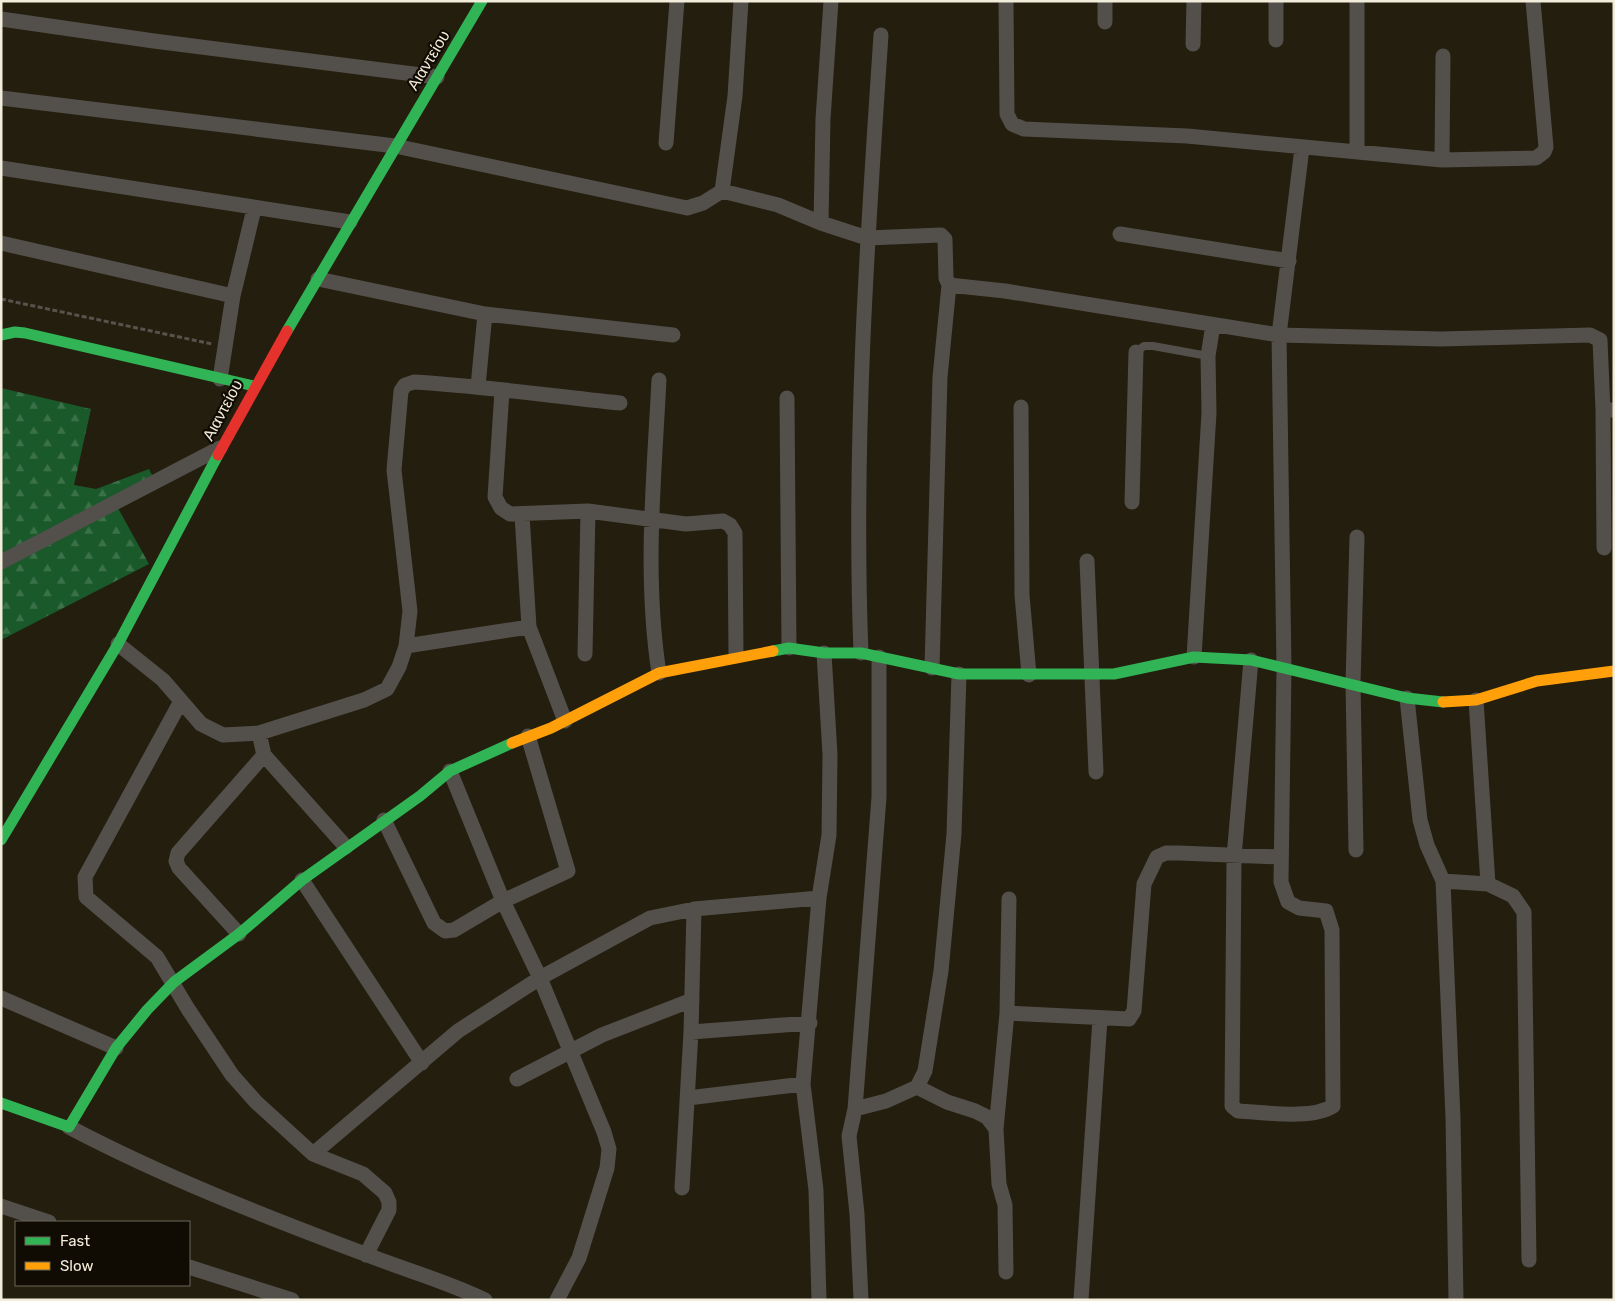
<svg xmlns="http://www.w3.org/2000/svg" width="1615" height="1301" viewBox="0 0 1615 1301" font-family="Rubik,sans-serif">
<style>
.forest{fill:url(#forest-firs)}
.lines{fill:none;stroke-linecap:round;stroke-linejoin:round}
.path{stroke:#57534c;stroke-width:3;stroke-dasharray:5 2.5;stroke-linecap:butt}
.lane{stroke:#534f4a;stroke-width:8}
.street{stroke:#534f4a;stroke-width:15}
.fast{stroke:#30b455;stroke-width:11}
.slow{stroke:#ff9f0a;stroke-width:11}
.jam{stroke:#e5322d;stroke-width:11}
.labels{text-anchor:middle;stroke-width:4.5;stroke-linejoin:round;paint-order:stroke}
.street-label{font-size:16px;fill:#f2ecdb;stroke:#100c03}
</style>
<defs>
<pattern id="forest-firs" width="22" height="20" patternUnits="userSpaceOnUse" patternTransform="scale(1.25)"><rect width="22" height="20" fill="#19592a"/><path d="M5 1l3.5 6h-7zM16 11l3.5 6h-7z" fill="#3b7148"/></pattern>
</defs>
<rect width="100%" height="100%" fill="#231e0e"/>
<path class="forest" d="M1,388L91,409L74,485L96,489L149,469L154,479L114,501L149,564L1,640Z"/>
<g class="lines">
<path class="path" d="M1,299L212,344"/>
<path class="lane" d="M1136,352L1144,346H1153L1208,356"/>
<path class="street" d="M1006,1L1007,114L1012,124L1024,129L1187,136L1442,160L1536,158L1544,152L1546,147L1533,1
M1,19L154,41L437,77
M1105,22V1
M1276,40V1
M1193,44L1194,1
M1,98L395,146L687,208L703,203L722,191L778,205L821,223L867,238L941,235L945,239L946,278L949,285L1005,291L1279,335L1284,668L1281,882L1288,902L1299,908L1326,911L1332,930L1333,1106C1312,1120 1263,1112 1238,1111L1232,1106L1234,857L1251,660
M666,143L677,1
M1302,148L1279,335L1441,339L1590,335L1600,340L1603,410H1614
M1357,152V1
M1442,160L1443,56
M1,168L350,222
M722,191L735,96L741,1
M821,223L823,119L831,1
M1120,234L1289,261
M1,243L233,296
M318,279L485,314L673,335
M220,379L233,296L254,209
M478,386L485,314
M502,391L495,497L501,508L510,514L588,511L686,524L723,521L730,525L735,533L736,656
M787,398L789,648
M1021,407L1022,595L1029,675
M1603,410L1604,548
M1132,502L1136,352
M522,515L529,627L565,721
M1087,561L1096,772
M1,562L220,448
M118,644L163,680L201,724L223,735L259,733L364,700L387,689L399,667L406,646L410,611L394,470L401,391L405,385L414,382C483,386 551,396 620,403
M406,646L529,627
M861,653C853,447 867,241 881,35
M585,654L588,511
M1194,657L1209,413L1208,356L1213,325
M932,668L940,377L949,285
M659,673C644,576 654,478 659,380
M1407,698L1420,820L1427,845L1443,881L1453,1118L1456,1300
M1476,700L1488,884L1513,896L1524,912L1529,1260
M181,701L85,877L86,897L157,957L188,1009L232,1075L256,1102L313,1154L363,1174L385,1193L389,1202V1210L366,1255
M264,755L346,847
M450,771L503,901L540,978L604,1132L609,1149L607,1168L579,1258L557,1300
M384,820L434,923L445,931L454,930L503,901L568,871L528,736
M1356,850L1353,683L1357,537
M302,880L422,1063
M1443,881L1488,884
M819,898L803,1084L816,1190L819,1300
M239,934L179,868L176,861L178,853L264,755L259,733
M1,998L116,1048
M1007,1013L1129,1019L1134,1011L1144,884L1157,857L1166,853H1179L1280,857
M691,1032L810,1023
M517,1079L602,1035L692,1000
M917,1087L947,1102L975,1111L987,1117L996,1129L999,1184L1005,1205L1006,1272
M688,1098L803,1084
M855,1109L886,1101L917,1087L925,1071L941,971L954,834L959,674
M69,1127C164,1177 264,1216 365,1254C405,1270 446,1281 485,1300
M996,1129L1007,1013L1009,899
M313,1154L458,1031L540,978L650,918L694,909L819,898L829,835L830,755L824,653
M682,1188L691,1032L694,909
M1,1206L49,1222
M189,1267L292,1300
M861,1300L857,1214L849,1136L855,1109L879,797V657
M1081,1300L1100,1019"/>
<path class="fast" d="M287,331L482,1
M1,335L15,332L25,333L254,386
M773,651L789,648L824,653H861L959,674H1114L1194,657L1251,660L1407,698L1443,702
M1,840L118,644L218,455
M1,1103L69,1127L116,1048L147,1010L174,982L239,934L302,880L420,796L450,771L512,743"/>
<path class="slow" d="M1443,702L1476,700L1537,681L1614,671
M512,743L551,728L659,673L773,651"/>
<path class="jam" d="M218,455L287,331"/>
</g>
<g class="labels">
<g class="street-label">
<text transform="translate(428 60) rotate(-59)" y="6">Αιαντείου</text>
<text transform="translate(222 410) rotate(-62)" y="6">Αιαντείου</text>
</g>
</g>
<rect width="1615" height="1301" fill="none" stroke="#f2ecdb" stroke-width="5"/>
<rect x="15" y="1221" width="175" height="65" fill="#100c03" stroke="#6a6659"/>
<rect x="25" y="1237" width="25" height="8" fill="#30b455" stroke="#6a6659"/>
<text x="60" y="1246" font-size="15" fill="#f2ecdb">Fast</text>
<rect x="25" y="1262" width="25" height="8" fill="#ff9f0a" stroke="#6a6659"/>
<text x="60" y="1271" font-size="15" fill="#f2ecdb">Slow</text>
</svg>
